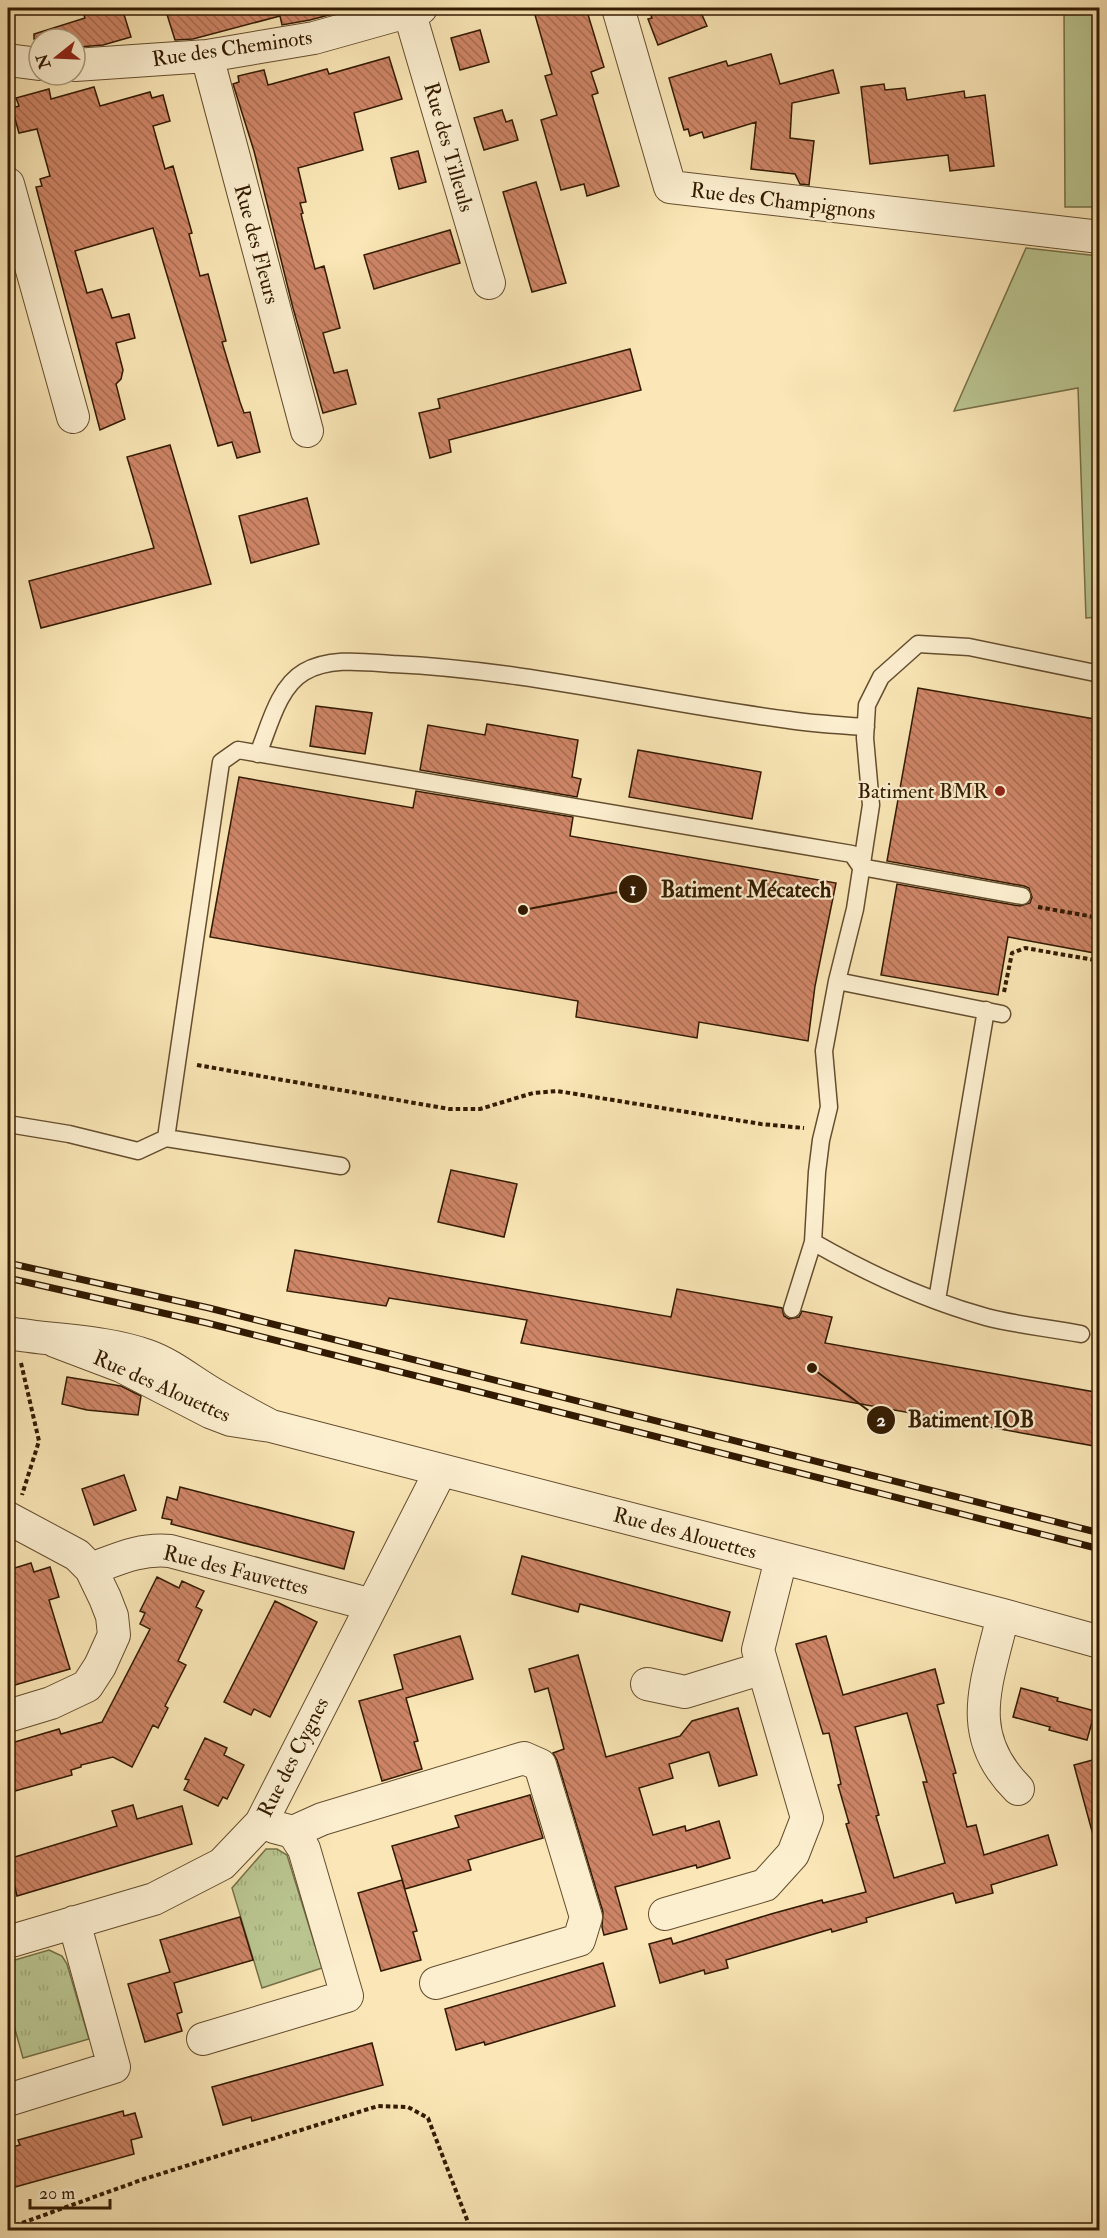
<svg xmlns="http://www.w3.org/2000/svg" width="1107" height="2238" viewBox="0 0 1107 2238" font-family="'IM FELL Double Pica',serif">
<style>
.green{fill:#bac691;stroke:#767048;stroke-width:1.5}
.park{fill:url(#park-tufts);stroke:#767048;stroke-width:1.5}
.building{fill:url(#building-back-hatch);stroke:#321a00;stroke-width:1.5;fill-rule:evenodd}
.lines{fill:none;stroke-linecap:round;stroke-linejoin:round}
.service-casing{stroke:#644d2e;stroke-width:19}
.minor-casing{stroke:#644d2e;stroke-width:34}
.path{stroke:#321a00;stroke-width:4;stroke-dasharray:4.5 3;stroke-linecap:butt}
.service{stroke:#fcefd0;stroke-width:16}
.minor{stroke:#fcefd0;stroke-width:32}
.rail-casing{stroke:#321a00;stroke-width:7}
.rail{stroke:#fcefd0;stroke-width:4.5;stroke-dasharray:14;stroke-linecap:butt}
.poi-dot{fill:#8f2418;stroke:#fcefd0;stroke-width:2}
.labels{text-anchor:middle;stroke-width:4.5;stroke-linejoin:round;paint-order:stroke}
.street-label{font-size:21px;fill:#321a00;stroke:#fcefd0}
.poi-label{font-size:21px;fill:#321a00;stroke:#fcefd0;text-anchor:end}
.leader{fill:none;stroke:#321a00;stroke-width:2}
.callout-dot{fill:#321a00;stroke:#fcefd0;stroke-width:2}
.mark-label{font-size:18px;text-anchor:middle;font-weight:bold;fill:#fff}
.callout-label{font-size:22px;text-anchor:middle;font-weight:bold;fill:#321a00;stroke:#fcefd0;stroke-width:4.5;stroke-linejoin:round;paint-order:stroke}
</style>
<defs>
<pattern id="park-tufts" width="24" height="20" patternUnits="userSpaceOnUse" patternTransform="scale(1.5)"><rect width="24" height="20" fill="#bac691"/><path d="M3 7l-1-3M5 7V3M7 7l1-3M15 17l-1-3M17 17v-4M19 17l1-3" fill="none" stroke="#a0aa7b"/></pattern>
<pattern id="building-back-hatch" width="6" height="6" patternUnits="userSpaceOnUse" patternTransform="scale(1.5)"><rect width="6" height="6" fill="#ce8567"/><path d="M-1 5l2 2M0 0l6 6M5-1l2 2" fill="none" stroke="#a86c52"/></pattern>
</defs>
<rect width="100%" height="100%" fill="#fae6b6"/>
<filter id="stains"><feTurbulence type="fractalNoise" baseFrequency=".00333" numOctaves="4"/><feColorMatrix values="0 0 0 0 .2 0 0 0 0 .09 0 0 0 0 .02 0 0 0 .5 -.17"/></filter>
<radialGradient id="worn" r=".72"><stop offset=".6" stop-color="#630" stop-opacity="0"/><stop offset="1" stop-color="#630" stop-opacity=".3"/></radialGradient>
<path class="green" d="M1064,8H1099V207H1065Z
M1026,248L1099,256V617L1086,618L1078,388L954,411Z"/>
<path class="park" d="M266,1849H277L287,1855L322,1968L262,1988L232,1888Z
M49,1950L62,1956L67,1964L89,2039L23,2058L8,2004V1962Z"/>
<path class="building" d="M90,8H122L131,37L103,45L79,47L76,39H34V34L85,18L84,15L92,13Z
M165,8H343L344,11L310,20L282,25L280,16L193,39L175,40Z
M533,8H586L604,67L591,72L598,93L592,95L619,186L587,196L584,184L561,190L541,120L557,115L545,76L552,74Z
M648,8H699L707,26L658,45L648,19L652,18Z
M480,30L489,62L460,70L451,38Z
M771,54L780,84L833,70L839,93L792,103L790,138L814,141L809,185L800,184L795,174L751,169L756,122L704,138L702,132L690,136L688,129L684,130L669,78L726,61L728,66Z
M389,57L402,99L354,113L363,150L298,168L306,202L300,203L303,213L301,214L315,269L324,266L340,328L323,333L334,373L347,370L356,404L323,413L293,308L254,151L233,84L239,82L238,76L264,70L268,85L327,69L329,74Z
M884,84L885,90L905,88L907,100L964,91L965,98L985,95L994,166L950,171L948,155L870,164L861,87Z
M94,87L100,106L150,92L152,98L163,95L170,121L153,126L165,169L173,166L192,233L189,234L200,276L208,274L226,341L222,342L240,402L244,413L250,412L260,452L237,458L232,442L218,446L153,228L75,251L87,293L102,289L112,318L129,314L135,338L116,343L123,370L121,379L116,384L125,419L100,430L36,187L42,186L40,179L50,176L37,129L19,133L12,108L19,106L16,98L49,89L51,99Z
M502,110L506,122L512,120L518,140L484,150L474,118Z
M418,151L426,182L399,189L391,158Z
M536,182L566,283L532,292L503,192Z
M450,230L460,263L374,289L364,255Z
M630,349L641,390L449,440L451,452L430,458L419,413L440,408L438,399Z
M170,445L211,584L41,628L29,581L154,548L127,457Z
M307,498L319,544L251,563L239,516Z
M918,688L1100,720V954L1008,937L998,995L881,975L897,884L1020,906L1030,903L1032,897L1029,888L1024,886L887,861Z
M316,706L372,713L365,754L310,746Z
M487,724L578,740L572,777L581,779L577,797L420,770L428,725L485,735Z
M638,750L761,772L752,819L629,797Z
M239,777L413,808L416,791L573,817L570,836L836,883L815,986L808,1041L699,1022L697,1038L576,1017L578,1001L210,937Z
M451,1170L517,1184L504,1237L438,1222Z
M295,1250L671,1317L677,1289L782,1308L784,1316L789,1319L799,1317L802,1311L832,1317L825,1343L1100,1393V1447L521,1343L527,1320L389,1298L386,1306L287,1291Z
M67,1377L121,1386L141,1396L138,1415L87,1410L62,1404Z
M124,1475L136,1510L94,1525L82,1489Z
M180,1487L354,1532L344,1569L171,1524L172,1520L162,1518L167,1497L177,1500Z
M522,1556L730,1612L722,1641L580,1604L578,1612L512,1594Z
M31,1563L34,1572L50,1567L59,1597L49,1600L70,1669L8,1687V1570Z
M157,1577L179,1588L182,1581L204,1591L196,1607L202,1610L178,1661L186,1665L165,1706L168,1708L158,1728L153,1725L132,1767L113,1757L81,1765V1767L71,1770L72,1775L8,1793V1744L59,1729L61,1734L102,1722L150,1629L140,1624L145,1613L140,1611Z
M275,1601L317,1622L270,1717L254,1709L251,1715L224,1702Z
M460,1636L473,1679L406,1698L418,1741L414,1742L422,1769L382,1781L359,1701L403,1689L394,1655Z
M826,1636L843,1695L935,1669L944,1703L937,1705L956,1773L953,1774L967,1827L976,1825L984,1855L1048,1835L1057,1865L991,1885L993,1893L956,1903L953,1893L866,1918L867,1922L832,1932L831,1929L726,1960L728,1968L705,1974L704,1970L660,1983L649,1944L671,1938L673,1944L771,1914L822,1900L823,1903L866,1892L846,1824L849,1823L838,1785L841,1784L829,1733L823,1734L796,1644ZM907,1713L927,1782H923L945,1863L894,1878L876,1816L879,1815L855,1727Z
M578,1655L606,1757L680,1736L692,1721L738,1708L757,1775L719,1786L709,1752L669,1764L673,1778L639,1788L653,1835L685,1826L686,1831L719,1821L730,1858L697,1868L696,1865L615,1887L627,1929L604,1935L602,1927L603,1912L557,1760L553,1753L564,1749L548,1688L535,1692L529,1669Z
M1021,1688L1058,1698L1057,1701L1095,1711L1087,1740L1049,1730L1050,1727L1013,1717Z
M205,1738L227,1748L224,1755L244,1765L227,1799L223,1797L218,1806L184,1790L189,1780L185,1779Z
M1100,1758V1834L1093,1835L1074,1765Z
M530,1795L543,1838L468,1860L471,1870L405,1889L392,1846L459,1827L455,1816Z
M133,1805L137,1819L182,1806L192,1844L17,1896L8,1859L117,1826L112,1811Z
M402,1880L417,1931L413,1932L421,1960L381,1971L358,1893Z
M240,1917L253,1960L174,1983L182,2012L177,2014L182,2031L145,2042L128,1984L170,1972L160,1940Z
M603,1963L615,2006L485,2045L484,2042L456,2050L445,2009Z
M372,2043L383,2085L252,2121L251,2117L223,2125L212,2087Z
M123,2111L124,2116L135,2113L142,2137L131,2140L134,2154L8,2189V2148L20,2145L18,2140Z"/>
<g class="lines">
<defs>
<path id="service" d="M258,754C269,727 278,687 304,672C330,657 364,662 393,664C527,670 657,703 789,720C815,724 840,725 866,727
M837,981L1002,1014
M8,1124L69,1134L138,1151L166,1138
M341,1166L166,1138L221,762L238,750L852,854L861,867L1022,896
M813,1242C867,1273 925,1300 986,1317C1016,1325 1049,1328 1081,1334
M937,1300L986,1010
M792,1309L813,1242L817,1172L821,1140L829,1107L824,1051L837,981L855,909L871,805L865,738L867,705L881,677L918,644L969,647L1100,674"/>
<path id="minor" d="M618,8L670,187L1100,237
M409,11L489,283
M207,56L307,431
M8,60L39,64
M75,65L207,56L314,38L421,8
M8,184L73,417
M8,1333C53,1341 104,1340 148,1356C173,1365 192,1382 215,1395C233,1406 252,1416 271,1426L231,1420L210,1412L121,1366L55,1341
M271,1426L1003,1615L1100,1642
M8,1518L77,1555L91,1569C118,1559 141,1548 170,1551L372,1605
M1003,1615C988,1682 962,1733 1018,1789
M647,1684L685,1692L763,1668
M8,1716L51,1703L87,1686L100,1666L114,1635L112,1616L105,1598L91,1569
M293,1832L322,1819L524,1758L540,1765L586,1917L579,1940L436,1983
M665,1914L765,1885L793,1854L807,1818L758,1650L781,1559
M8,1942L154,1899L222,1864L261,1823L441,1470
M203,2039L347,1996L304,1849L293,1832L274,1827
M8,2100L114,2067L74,1922"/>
</defs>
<use href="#service" class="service-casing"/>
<use href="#minor" class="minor-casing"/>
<path class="path" d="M1038,907L1100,918
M1004,992L1012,953L1025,948L1100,961
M197,1065L449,1109H480L533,1093L557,1091L761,1124L804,1128
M21,1363L39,1441L22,1495
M8,2228L144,2179L378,2106L408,2107L428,2118L471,2230"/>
<use href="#service" class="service"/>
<use href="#minor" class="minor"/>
<defs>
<path id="rail" d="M8,1263L209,1308L1100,1533
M8,1278L207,1323L1100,1549"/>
</defs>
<use href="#rail" class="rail-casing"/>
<use href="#rail" class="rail"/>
</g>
<circle class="poi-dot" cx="1000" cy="791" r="6"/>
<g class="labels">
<g class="street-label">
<text transform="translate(232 48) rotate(-8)" y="7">Rue des Cheminots</text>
<text transform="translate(449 147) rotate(74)" y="7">Rue des Tilleuls</text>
<text transform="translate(783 201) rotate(7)" y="7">Rue des Champignons</text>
<text transform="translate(257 244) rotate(75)" y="7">Rue des Fleurs</text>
<text transform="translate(162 1386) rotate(24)" y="7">Rue des Alouettes</text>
<text transform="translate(685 1533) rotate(15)" y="7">Rue des Alouettes</text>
<text transform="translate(236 1570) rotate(14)" y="7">Rue des Fauvettes</text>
<text transform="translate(293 1757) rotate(-63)" y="7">Rue des Cygnes</text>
</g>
<g class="poi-label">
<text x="988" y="798">Batiment BMR</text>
</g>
</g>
<path class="leader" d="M523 910L633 889M812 1368L881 1420"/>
<g class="callout-dot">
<circle cx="523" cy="910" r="6"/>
<circle cx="812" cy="1368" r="6"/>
<circle cx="633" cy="889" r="15"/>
<circle cx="881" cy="1420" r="15"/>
</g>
<g class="mark-label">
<text x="633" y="895">1</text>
<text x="881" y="1426">2</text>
</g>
<g class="callout-label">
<text x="746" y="897">Batiment Mécatech</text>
<text x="971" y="1427">Batiment IOB</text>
</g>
<rect width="1107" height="2238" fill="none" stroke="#fae6b6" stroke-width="30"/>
<rect x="9" y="9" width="1089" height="2220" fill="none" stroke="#321a00" stroke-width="3"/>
<rect x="15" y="15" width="1077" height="2208" fill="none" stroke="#321a00" stroke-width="1.5"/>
<g transform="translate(57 57) rotate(252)"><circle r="28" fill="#fcefd0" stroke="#ab9a7d" stroke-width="1.5"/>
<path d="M0-4.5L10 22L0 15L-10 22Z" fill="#8f2418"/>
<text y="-9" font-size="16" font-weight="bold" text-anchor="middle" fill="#321a00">N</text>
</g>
<path d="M30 2199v9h80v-9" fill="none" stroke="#321a00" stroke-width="3"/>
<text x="39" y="2199" font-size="18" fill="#321a00" stroke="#fcefd0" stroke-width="4.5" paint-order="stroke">20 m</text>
<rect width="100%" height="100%" filter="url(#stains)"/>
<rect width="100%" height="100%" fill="url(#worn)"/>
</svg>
